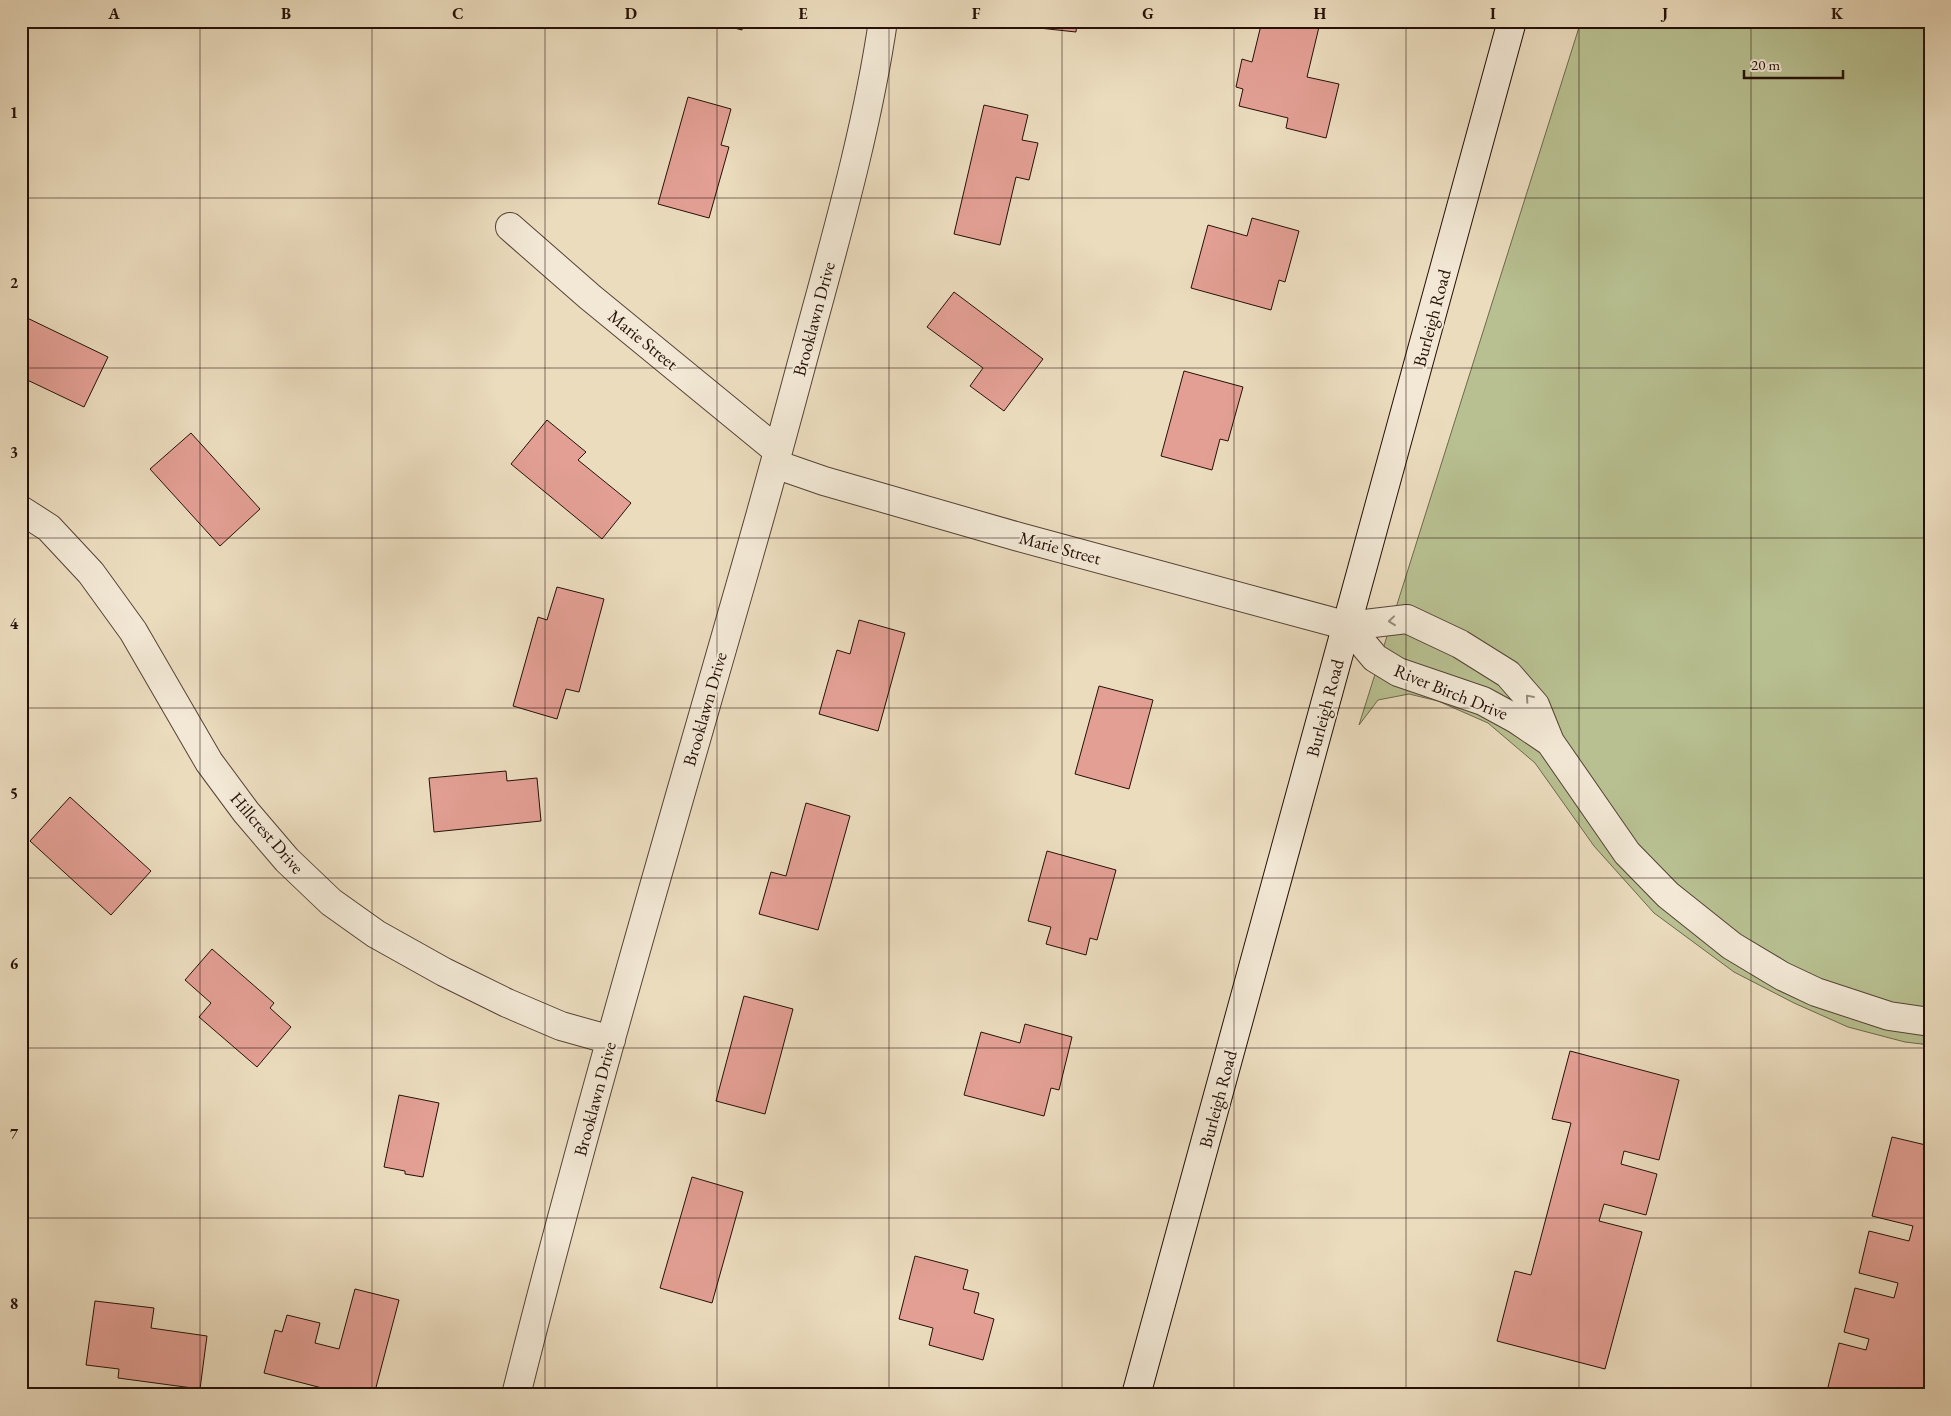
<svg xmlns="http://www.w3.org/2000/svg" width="1951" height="1416" viewBox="0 0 1951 1416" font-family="'EB Garamond',serif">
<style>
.green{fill:#b8c091;stroke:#6e684c}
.building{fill:#e39f94;stroke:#251008}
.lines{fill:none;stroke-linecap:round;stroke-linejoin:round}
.street-casing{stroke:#564336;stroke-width:30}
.secondary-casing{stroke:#251008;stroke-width:30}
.street{stroke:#f2e8d5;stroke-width:28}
.secondary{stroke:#f2e8d5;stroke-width:28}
.oneway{stroke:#968779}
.grid{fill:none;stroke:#251008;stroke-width:1;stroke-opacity:0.55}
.labels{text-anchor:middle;stroke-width:4;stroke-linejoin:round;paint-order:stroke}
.street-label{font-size:18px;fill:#251008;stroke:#f2e8d5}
.neatline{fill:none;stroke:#251008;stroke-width:2}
.grid-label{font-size:16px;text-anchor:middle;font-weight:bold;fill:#251008}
</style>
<rect width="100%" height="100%" fill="#ebdcbe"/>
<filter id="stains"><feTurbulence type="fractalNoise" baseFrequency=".004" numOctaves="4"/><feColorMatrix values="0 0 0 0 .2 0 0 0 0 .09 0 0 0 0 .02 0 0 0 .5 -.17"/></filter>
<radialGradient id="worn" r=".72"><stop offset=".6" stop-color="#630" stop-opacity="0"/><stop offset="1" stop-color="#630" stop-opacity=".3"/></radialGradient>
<path class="green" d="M1581,21H1930V1045L1905,1042L1848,1027L1794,1003L1734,972L1654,913L1594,846L1535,763L1488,723L1438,701L1409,694L1378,700L1359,725Z"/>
<path class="building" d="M707,21H744L742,30Z
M994,21H1077L1076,32L993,23Z
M1262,21H1294L1319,27L1307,77L1339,84L1326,138L1286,128L1288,118L1239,106L1243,89L1236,87L1242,59L1252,62Z
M688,97L731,109L721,145L729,147L709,218L658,204Z
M984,105L1028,115L1022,140L1038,143L1029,180L1016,177L1000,245L954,234Z
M1252,218L1299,231L1285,282L1279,280L1271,310L1191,288L1208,225L1247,236Z
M954,292L1043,359L1004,411L970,386L983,368L927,327Z
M21,315L108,357L84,407L21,377Z
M1184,371L1243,387L1228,441L1220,439L1212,470L1161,456Z
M547,420L586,452L578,460L631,503L602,539L511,464Z
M191,433L260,509L220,546L150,469Z
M557,587L604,599L579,692L566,689L557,719L513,706L538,617L547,620Z
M859,620L905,633L878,731L819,714L837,650L850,654Z
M1099,686L1153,700L1129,789L1075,774Z
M506,771L507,781L537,778L541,821L434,832L429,778Z
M70,797L151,871L111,915L30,841Z
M806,803L850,816L818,930L759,914L771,872L786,876Z
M1047,851L1116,870L1097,940L1090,938L1086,955L1046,944L1051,927L1028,921Z
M212,949L274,1003L270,1008L291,1027L257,1067L199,1017L211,1003L185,980Z
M744,996L793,1009L765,1114L716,1101Z
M1025,1024L1072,1037L1059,1090L1051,1088L1044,1116L964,1095L981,1032L1020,1043Z
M1570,1051L1679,1080L1659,1160L1624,1151L1621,1164L1657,1174L1646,1215L1604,1204L1599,1221L1642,1232L1605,1369L1497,1341L1515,1271L1531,1275L1571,1123L1552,1119Z
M399,1095L439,1103L423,1177L405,1174V1171L384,1167Z
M1892,1137L1930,1146V1395H1826L1839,1343L1866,1350L1869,1339L1844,1332L1855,1288L1894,1298L1898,1283L1859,1273L1869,1231L1909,1241L1913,1226L1872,1216Z
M692,1177L743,1192L712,1303L660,1288Z
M915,1256L968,1270L963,1289L979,1293L974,1313L994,1319L983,1360L929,1345L933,1328L899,1319Z
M355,1289L399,1300L374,1395H349L264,1373L275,1330L282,1332L287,1315L320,1323L315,1343L339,1349Z
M95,1301L154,1308L151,1328L207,1336L200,1389L118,1378L119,1369L86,1365Z"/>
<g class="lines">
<defs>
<path id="street" d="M510,227L590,297L778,451
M775,464L824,481L1019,537L1348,626L1407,619L1460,644L1508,674L1535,705L1550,742L1627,853L1668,895L1732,946L1782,976L1816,992L1889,1016L1930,1022
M21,510L49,528L91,573L133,631L209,762L246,812L287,860L331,902L376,934L444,972L507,1003L561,1026L611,1040
M1348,626L1375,658L1398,672L1483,701L1516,719L1550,742
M516,1395C588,1108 672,825 753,541C776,461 797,380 819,300C844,208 869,116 883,21"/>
<path id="secondary" d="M1136,1395L1512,21"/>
</defs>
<use href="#street" class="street-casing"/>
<use href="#secondary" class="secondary-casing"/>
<use href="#street" class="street"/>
<use href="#secondary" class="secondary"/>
</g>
<defs><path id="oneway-chevron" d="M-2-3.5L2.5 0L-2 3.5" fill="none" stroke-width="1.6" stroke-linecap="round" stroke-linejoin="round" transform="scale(1.25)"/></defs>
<g class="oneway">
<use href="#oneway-chevron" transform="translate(1392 621) rotate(174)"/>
<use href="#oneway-chevron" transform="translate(1529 698) rotate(-131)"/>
</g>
<path class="grid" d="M200,21V1395M372,21V1395M545,21V1395M717,21V1395M889,21V1395M1062,21V1395M1234,21V1395M1406,21V1395M1579,21V1395M1751,21V1395M21,198H1930M21,368H1930M21,538H1930M21,708H1930M21,878H1930M21,1048H1930M21,1218H1930"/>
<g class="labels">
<g class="street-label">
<text transform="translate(1432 318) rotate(-75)" y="6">Burleigh Road</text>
<text transform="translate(814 319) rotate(-75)" y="6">Brooklawn Drive</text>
<text transform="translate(643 340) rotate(39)" y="6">Marie Street</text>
<text transform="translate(1060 548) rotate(15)" y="6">Marie Street</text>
<text transform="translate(1451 692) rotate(22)" y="6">River Birch Drive</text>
<text transform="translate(1325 708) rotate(-75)" y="6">Burleigh Road</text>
<text transform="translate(705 709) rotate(-74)" y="6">Brooklawn Drive</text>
<text transform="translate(267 833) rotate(49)" y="6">Hillcrest Drive</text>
<text transform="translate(595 1099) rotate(-75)" y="6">Brooklawn Drive</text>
<text transform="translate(1218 1099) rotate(-75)" y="6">Burleigh Road</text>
</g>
</g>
<rect width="1951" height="1416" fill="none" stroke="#ebdcbe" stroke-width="55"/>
<path d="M1744 70v8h99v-8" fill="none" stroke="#251008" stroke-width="2.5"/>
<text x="1751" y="70" font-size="15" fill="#251008" stroke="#f2e8d5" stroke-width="4" paint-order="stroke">20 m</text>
<rect x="28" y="28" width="1896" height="1360" class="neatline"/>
<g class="grid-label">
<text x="114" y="19">A</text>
<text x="286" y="19">B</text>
<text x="458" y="19">C</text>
<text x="631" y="19">D</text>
<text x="803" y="19">E</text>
<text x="976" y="19">F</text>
<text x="1148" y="19">G</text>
<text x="1320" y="19">H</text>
<text x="1493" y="19">I</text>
<text x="1665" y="19">J</text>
<text x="1837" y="19">K</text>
<text x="14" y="118">1</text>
<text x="14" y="288">2</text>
<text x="14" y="458">3</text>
<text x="14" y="629">4</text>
<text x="14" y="799">5</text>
<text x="14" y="969">6</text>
<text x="14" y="1139">7</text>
<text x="14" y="1309">8</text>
</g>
<rect width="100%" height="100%" filter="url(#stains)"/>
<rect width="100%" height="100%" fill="url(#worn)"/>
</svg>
